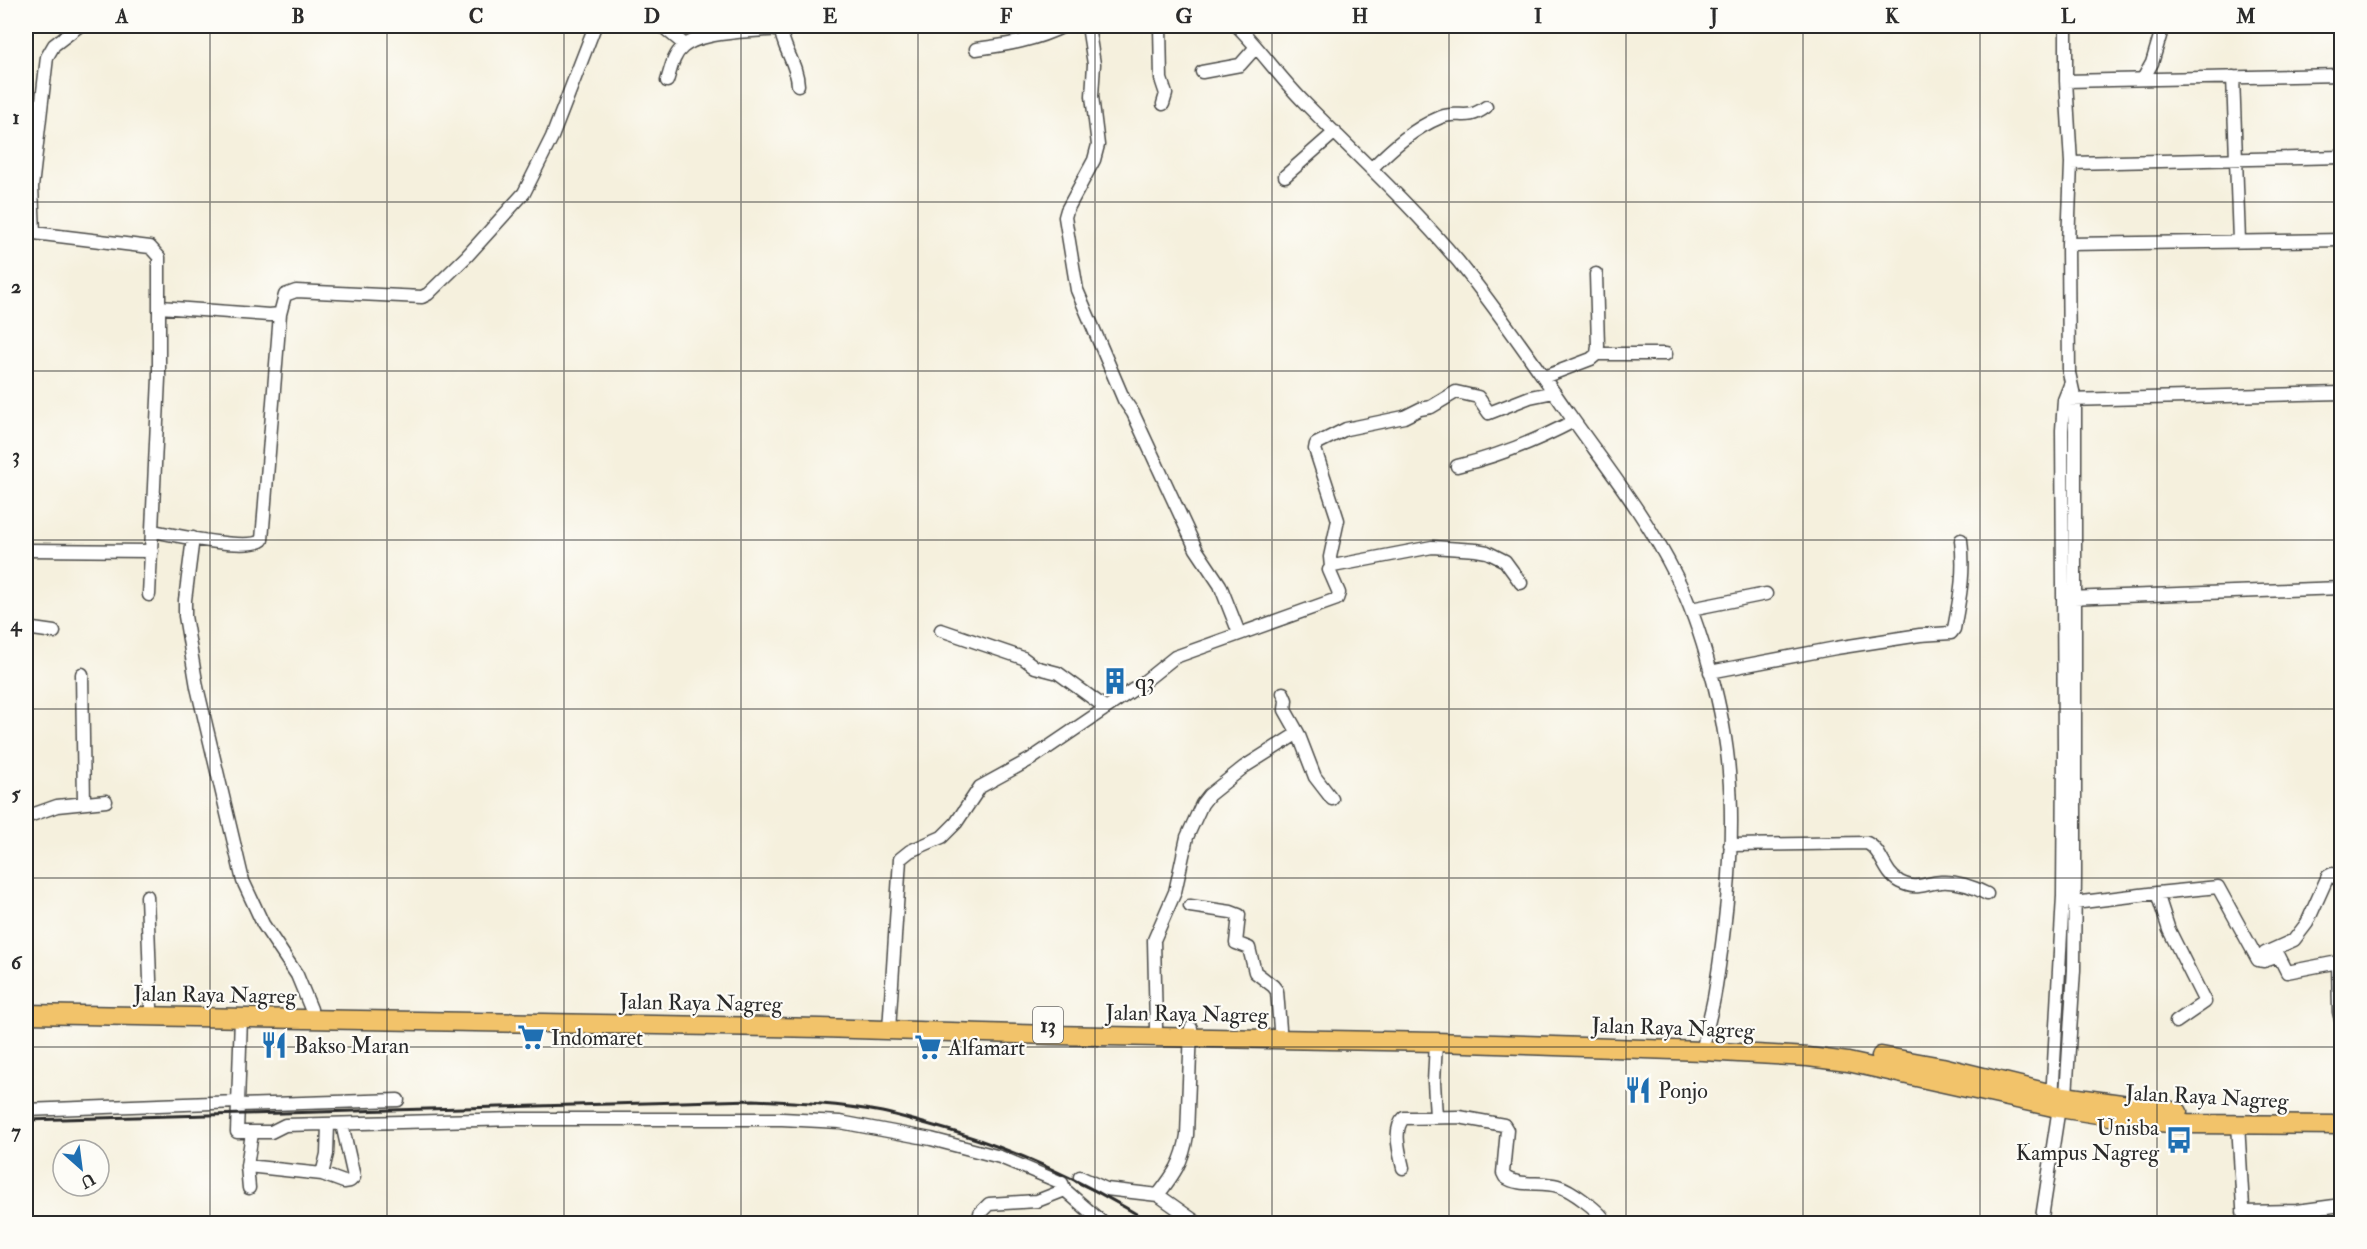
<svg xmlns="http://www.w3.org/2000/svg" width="2367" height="1249" viewBox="0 0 2367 1249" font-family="'IM FELL Double Pica',serif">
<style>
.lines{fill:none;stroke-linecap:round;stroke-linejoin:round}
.minor-casing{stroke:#494946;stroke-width:15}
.highway-casing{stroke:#494946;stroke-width:21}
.minor{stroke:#fff;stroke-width:12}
.highway{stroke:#f2c36a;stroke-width:18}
.rail{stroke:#2b2b2b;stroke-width:3}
.grid{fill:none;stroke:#2b2b2b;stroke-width:1.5;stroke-opacity:0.55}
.labels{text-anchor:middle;stroke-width:4.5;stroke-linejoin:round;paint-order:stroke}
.shield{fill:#fdfcf7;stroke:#6a6a68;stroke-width:1.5}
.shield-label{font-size:21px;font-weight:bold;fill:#2b2b2b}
.poi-label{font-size:22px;fill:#2b2b2b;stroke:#fdfcf7;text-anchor:start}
.street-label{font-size:22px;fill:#2b2b2b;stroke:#fdfcf7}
.neatline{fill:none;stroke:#2b2b2b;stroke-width:2}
.grid-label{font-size:20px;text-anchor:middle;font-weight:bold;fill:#2b2b2b}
</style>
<rect width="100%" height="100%" fill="#fdfcf7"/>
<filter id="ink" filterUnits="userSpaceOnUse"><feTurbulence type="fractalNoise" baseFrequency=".0167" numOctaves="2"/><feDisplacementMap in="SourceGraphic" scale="12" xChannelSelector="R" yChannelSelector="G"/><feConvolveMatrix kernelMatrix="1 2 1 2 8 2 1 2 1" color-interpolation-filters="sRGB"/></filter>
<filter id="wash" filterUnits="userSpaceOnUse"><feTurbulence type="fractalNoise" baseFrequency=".008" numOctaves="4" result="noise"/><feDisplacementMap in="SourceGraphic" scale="24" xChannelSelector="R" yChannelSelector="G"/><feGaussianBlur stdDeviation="1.35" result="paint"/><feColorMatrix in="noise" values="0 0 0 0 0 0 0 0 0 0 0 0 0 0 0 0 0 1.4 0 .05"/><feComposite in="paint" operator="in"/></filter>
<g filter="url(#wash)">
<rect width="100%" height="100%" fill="#f5f0dd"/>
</g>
<g filter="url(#ink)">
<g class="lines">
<defs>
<path id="minor" d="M662,26L685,45
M780,26C782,48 797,63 798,85
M1088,26L1094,64L1092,96L1098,145L1094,160L1067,210L1065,217L1077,290L1124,400L1133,413L1196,549L1220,585L1239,633
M1160,26L1161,79L1166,94L1163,104
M1237,26C1261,50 1280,78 1304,102C1356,155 1410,204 1458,261C1497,309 1532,361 1567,411C1605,465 1647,517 1676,576C1702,627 1725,715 1729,772C1735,840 1726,925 1715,992C1712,1012 1705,1031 1703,1051
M976,49C1007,45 1036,40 1064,26
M1202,72L1240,65L1256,47
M2233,77L2239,241
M2143,79L2152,63L2163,26
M667,81C671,69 673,55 683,47C701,31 756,31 781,29
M2066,81L2342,75
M2071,163L2342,157
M1372,168C1392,148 1414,128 1441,117C1459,110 1466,122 1486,107
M1285,176L1335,132
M27,233H34L32,187L47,57L54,45L79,26
M34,233L150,247L159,257V378L149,595
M2068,244L2342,240
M160,307L269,315L280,314L285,295L296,291L422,297L428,294L467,256L524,193L552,137L595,26
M1597,354H1666
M1544,377L1591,359L1597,354L1598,346L1596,274
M2068,400L2342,393
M1457,466C1499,456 1536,441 1574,421
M153,531C173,535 249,551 262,540L280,314
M193,538L185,600V616L197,687L243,881L263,924L297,975L311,1009
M26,550L152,551
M1331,567L1330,557L1338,520L1315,449L1316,444L1346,429L1404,417L1420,409L1431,407L1456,392L1478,397L1489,413L1530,397L1554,392
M2067,598L2342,588
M1691,609L1766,594
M26,628L54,632
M941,630L1023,658L1035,667L1058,673L1106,708
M1710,672L1836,648L1920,635L1951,633L1954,629C1960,596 1965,574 1961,540
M82,674L84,802
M1298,733L1315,777L1332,799
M26,817L57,806L106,801
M1730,845L1867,843C1883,851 1883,873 1900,882C1918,891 1924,883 1941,882C1956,881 1974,887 1987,894
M2157,893L2218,887L2258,960L2264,961L2279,956L2287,972L2338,962L2339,1012L2342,1024
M147,896L151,1007
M2074,903L2157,893L2169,930L2205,1002L2176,1022
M1190,906L1231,912L1239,915L1236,943L1249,948L1255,972L1273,986L1277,991L1280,1029
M2265,953L2294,940L2307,923L2328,876L2332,874L2342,883
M241,1018L237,1132H271L285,1125L518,1119H782L840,1122L931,1139L1000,1157L1062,1183L1065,1190L1104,1224
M1156,1027L1154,940L1175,892L1187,837L1202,804L1209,795L1244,767L1298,733L1285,710L1286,700L1283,693
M889,1030L900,859L910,851L942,837L956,823L980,787L1031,759L1140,685L1175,657L1337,599L1339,593L1329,570L1333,566L1432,547L1476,550L1487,552L1505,561L1521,583
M2052,1100L2063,896L2064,749L2062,430L2064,400L2070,385
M238,1105L398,1100
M26,1110L238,1102
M1436,1117L1434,1082L1436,1042
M2238,1124L2244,1224
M247,1166L322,1174L327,1154L328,1125
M1403,1168C1400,1154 1392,1129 1404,1118L1459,1117L1504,1125L1507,1130L1503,1173L1505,1177C1519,1187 1541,1181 1558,1186C1570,1189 1602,1212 1607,1224
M322,1174L344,1182L350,1181L354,1177L342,1124
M1080,1177L1106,1189L1158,1195L1199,1224
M249,1188L247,1166L252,1133
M1158,1195C1174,1174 1183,1162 1187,1135L1191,1028
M2243,1212L2297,1211L2342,1205
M980,1224V1213L989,1204L1037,1201L1065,1190
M2041,1224L2058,1114L2064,1108L2066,1096L2074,970L2075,876V400L2069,373L2068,244L2071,163L2066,81V26"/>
<path id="highway" d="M26,1014L821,1028L1050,1035L1436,1042L1703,1051L1808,1057L1848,1062L2053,1107L2142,1121L2187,1124L2342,1125
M1881,1056L1942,1067L2057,1095L2178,1112"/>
</defs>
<use href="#minor" class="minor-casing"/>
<use href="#highway" class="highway-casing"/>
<use href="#minor" class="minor"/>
<use href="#highway" class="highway"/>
<path class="rail" d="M26,1120L754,1100C797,1102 840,1104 882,1112C897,1115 912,1120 927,1124C1009,1146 1080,1179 1153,1224"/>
</g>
</g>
<path class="grid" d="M210,26V1224M387,26V1224M564,26V1224M741,26V1224M918,26V1224M1095,26V1224M1272,26V1224M1449,26V1224M1626,26V1224M1803,26V1224M1980,26V1224M2157,26V1224M26,202H2342M26,371H2342M26,540H2342M26,709H2342M26,878H2342M26,1047H2342"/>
<defs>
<symbol id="building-bare" viewBox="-9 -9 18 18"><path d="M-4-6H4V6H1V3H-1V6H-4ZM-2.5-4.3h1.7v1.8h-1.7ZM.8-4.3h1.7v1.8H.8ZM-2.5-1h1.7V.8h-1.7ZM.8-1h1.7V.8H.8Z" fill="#1f6fb2" stroke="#fdfcf7" stroke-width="2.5" paint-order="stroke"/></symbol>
<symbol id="supermarket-bare" viewBox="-9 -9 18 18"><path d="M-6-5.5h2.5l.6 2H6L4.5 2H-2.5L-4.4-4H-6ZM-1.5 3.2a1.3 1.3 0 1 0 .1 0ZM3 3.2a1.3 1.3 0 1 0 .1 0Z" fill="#1f6fb2" stroke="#fdfcf7" stroke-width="2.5" paint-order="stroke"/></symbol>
<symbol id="restaurant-bare" viewBox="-9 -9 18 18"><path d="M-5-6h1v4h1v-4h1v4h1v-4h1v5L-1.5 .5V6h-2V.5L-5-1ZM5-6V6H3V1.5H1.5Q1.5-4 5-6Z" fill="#1f6fb2" stroke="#fdfcf7" stroke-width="2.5" paint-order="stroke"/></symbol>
<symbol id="bus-bare" viewBox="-9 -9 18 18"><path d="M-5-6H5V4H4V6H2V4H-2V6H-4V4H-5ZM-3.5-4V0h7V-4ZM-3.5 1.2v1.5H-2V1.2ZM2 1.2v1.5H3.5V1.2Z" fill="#1f6fb2" stroke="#fdfcf7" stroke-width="2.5" paint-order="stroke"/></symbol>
</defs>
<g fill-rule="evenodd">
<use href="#building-bare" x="1096" y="662" width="38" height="38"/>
<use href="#supermarket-bare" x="512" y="1018" width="38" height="38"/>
<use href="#restaurant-bare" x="255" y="1026" width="38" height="38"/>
<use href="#supermarket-bare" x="909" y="1028" width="38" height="38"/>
<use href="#restaurant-bare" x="1619" y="1071" width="38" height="38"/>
<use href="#bus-bare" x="2160" y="1121" width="38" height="38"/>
</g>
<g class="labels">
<rect class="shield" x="1033" y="1007" width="30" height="36" rx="4.5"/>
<g class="shield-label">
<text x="1048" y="1032">13</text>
</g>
<g class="poi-label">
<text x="1135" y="689">q3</text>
<text x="551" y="1045">Indomaret</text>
<text x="294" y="1053">Bakso Maran</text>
<text x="948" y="1055">Alfamart</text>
<text x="1658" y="1098">Ponjo</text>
<text x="2159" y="1135" text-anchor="end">Unisba<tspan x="2159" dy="25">Kampus Nagreg</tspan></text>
</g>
<g class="street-label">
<text transform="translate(215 994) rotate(1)" y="8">Jalan Raya Nagreg</text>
<text transform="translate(701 1002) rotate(1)" y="8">Jalan Raya Nagreg</text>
<text transform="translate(1187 1013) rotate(1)" y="8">Jalan Raya Nagreg</text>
<text transform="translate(1673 1027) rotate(2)" y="8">Jalan Raya Nagreg</text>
<text transform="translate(2207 1096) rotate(3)" y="8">Jalan Raya Nagreg</text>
</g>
</g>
<rect width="2367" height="1249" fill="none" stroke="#fdfcf7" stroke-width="66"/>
<g transform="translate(81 1168) rotate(152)"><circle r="28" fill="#fdfcf7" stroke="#a9a8a5" stroke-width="1.5"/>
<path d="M0-4.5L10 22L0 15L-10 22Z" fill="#1f6fb2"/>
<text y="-9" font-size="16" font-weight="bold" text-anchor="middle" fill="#2b2b2b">U</text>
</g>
<rect x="33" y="33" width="2301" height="1183" class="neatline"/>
<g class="grid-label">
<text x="122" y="23">A</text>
<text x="298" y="23">B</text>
<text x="476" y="23">C</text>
<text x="652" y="23">D</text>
<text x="830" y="23">E</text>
<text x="1006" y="23">F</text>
<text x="1184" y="23">G</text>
<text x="1360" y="23">H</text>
<text x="1538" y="23">I</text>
<text x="1714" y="23">J</text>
<text x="1892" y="23">K</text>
<text x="2068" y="23">L</text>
<text x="2246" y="23">M</text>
<text x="16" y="124">1</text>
<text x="16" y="293">2</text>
<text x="16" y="462">3</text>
<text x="16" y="631">4</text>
<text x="16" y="800">5</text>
<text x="16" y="969">6</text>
<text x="16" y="1138">7</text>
</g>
</svg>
